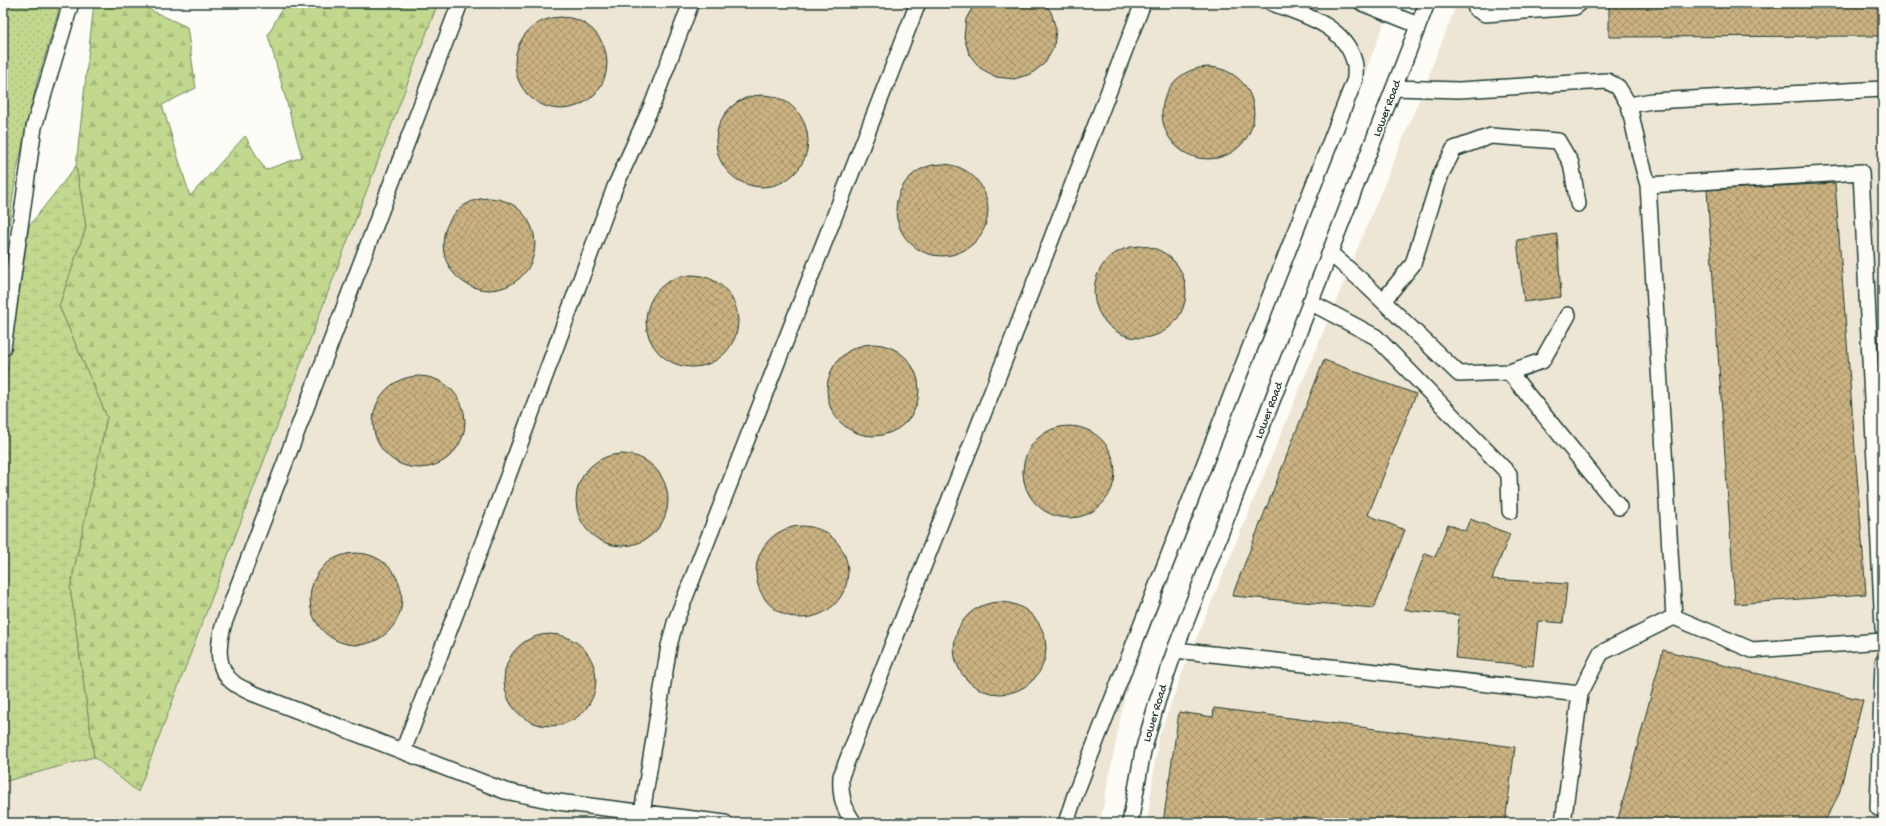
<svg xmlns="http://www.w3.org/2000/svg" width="1886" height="826" viewBox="0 0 1886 826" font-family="'Gochi Hand',sans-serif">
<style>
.built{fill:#eee6d4}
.grass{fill:url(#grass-dots);stroke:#708a61}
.forest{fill:url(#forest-firs);stroke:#708a61}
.wetland{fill:url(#wetland-marsh);stroke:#708a61}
.building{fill:url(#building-cross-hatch);stroke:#1f3d34}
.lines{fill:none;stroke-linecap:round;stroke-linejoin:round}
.minor-casing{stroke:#1f3d34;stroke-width:18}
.minor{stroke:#fdfcf7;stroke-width:15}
.labels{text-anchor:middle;stroke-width:3;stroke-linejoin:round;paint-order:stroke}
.street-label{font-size:12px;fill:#1f3d34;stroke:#fdfcf7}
</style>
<defs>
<pattern id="grass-dots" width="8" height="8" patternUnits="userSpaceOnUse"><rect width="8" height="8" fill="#c2d88e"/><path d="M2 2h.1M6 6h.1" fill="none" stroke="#a6ba7b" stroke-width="1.8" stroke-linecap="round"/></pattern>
<pattern id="forest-firs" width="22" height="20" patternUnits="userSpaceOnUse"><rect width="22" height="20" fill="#c2d88e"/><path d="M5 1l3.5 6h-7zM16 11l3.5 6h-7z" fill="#a6ba7b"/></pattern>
<pattern id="wetland-marsh" width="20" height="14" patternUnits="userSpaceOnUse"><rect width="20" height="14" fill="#c2d88e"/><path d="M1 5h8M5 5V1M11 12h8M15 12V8" fill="none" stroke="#a6ba7b"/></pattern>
<pattern id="building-cross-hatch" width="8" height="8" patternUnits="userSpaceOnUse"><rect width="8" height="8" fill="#cbb282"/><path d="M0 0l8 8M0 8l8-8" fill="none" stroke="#a4926b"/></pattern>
</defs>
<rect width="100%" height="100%" fill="#fdfcf7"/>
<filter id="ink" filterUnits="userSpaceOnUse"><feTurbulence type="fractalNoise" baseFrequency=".025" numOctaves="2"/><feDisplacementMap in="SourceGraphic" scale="8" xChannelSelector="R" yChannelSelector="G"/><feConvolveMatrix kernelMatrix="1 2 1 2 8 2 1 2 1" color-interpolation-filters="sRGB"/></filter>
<g filter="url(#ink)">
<path class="built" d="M438,3H1392L1125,695L1100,823H3V782L94,757L138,792Z
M1457,3H1883V823H1147L1158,739L1181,676L1419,100Z"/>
<path class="grass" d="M3,3H61L37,82L16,174L3,271Z"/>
<path class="forest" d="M94,3H145L146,8L187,27L196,88L162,105L190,196L245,136L265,170L302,157L268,35L285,3H438L138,792L94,757L70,588L107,417L59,306L86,227L76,166Z"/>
<path class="wetland" d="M76,166L86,227L59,306L107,417L70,588L94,757L3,782V398L29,226Z"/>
<path class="building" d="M975,3H1044L1051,12L1056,29L1054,47L1045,63L1031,74L1014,79L996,77L980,68L969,54L964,37L966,19Z
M1609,3H1883V36L1609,37Z
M515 63a46 46 0 1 1 92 0a46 46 0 1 1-92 0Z
M1162 113a46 46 0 1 1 92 0a46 46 0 1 1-92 0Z
M716 141a46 46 0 1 1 92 0a46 46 0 1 1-92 0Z
M896 210a46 46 0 1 1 92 0a46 46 0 1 1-92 0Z
M1835,183L1866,594L1735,604L1707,190Z
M443 244a46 46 0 1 1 92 0a46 46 0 1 1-92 0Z
M1557,234L1561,297L1524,302L1517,240Z
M1094 292a46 46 0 1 1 92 0a46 46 0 1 1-92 0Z
M646 321a46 46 0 1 1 92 0a46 46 0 1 1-92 0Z
M827 390a46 46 0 1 1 92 0a46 46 0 1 1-92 0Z
M1324,360L1416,394L1368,515L1405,530L1374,608L1232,596Z
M373 422a46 46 0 1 1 92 0a46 46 0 1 1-92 0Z
M1023 472a46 46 0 1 1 92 0a46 46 0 1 1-92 0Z
M576 500a46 46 0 1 1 92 0a46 46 0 1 1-92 0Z
M1470,519L1510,534L1492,579L1567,584L1563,623L1538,621L1533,666L1455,658L1459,615L1413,611L1404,609L1425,553L1435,557L1448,524L1465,531Z
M756 572a46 46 0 1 1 92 0a46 46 0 1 1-92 0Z
M310 599a46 46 0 1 1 92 0a46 46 0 1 1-92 0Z
M954 648a46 46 0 1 1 92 0a46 46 0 1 1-92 0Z
M504 680a46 46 0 1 1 92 0a46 46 0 1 1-92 0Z
M1663,650L1863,700L1839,794L1824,823H1617Z
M1214,708L1515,747L1505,823H1163L1179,712L1213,717Z"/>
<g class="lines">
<defs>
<path id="minor" d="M460,3L224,623C218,643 214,669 235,684C240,688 247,690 252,693L505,791L558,802L725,823
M1362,3L1418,25
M1474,3L1476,9L1485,14L1575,7L1580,3
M1394,88L1459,90L1607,81L1618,87L1629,105L1640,156L1648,185
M1629,105L1652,101L1883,89
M1330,253L1362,281L1459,374L1509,372L1619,507
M1383,301L1413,264L1441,174L1454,149L1491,136L1558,141L1571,163L1578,204
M1310,302L1376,337L1509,474L1510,511
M3,348L34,127L71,3
M1509,372L1542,361L1568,315
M1674,617L1648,185L1861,172L1883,628
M1175,650L1580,694
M1883,662L1878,808L1883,809
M403,751L498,503L615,187L653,103L691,3
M642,813L669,646L675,623L918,3
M854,823C843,808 840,795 841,776L1015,333L1143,3
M1066,823L1075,795L1355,79C1355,73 1356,66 1354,61C1344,25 1302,14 1272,3
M1130,823L1143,751L1158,699L1175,650L1427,3
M1563,823L1580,694L1601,653L1674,617L1752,650L1883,641"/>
</defs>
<use href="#minor" class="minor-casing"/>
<use href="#minor" class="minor"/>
</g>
</g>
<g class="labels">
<g class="street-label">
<text transform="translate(1386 108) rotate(-69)" y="4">Lower Road</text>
<text transform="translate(1268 410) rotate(-69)" y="4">Lower Road</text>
<text transform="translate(1154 713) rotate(-73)" y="4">Lower Road</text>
</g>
</g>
<rect width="1886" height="826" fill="none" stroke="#fdfcf7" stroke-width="16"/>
<rect x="8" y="8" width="1870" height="810" fill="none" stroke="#1f3d34" stroke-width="1.5" filter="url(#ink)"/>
</svg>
